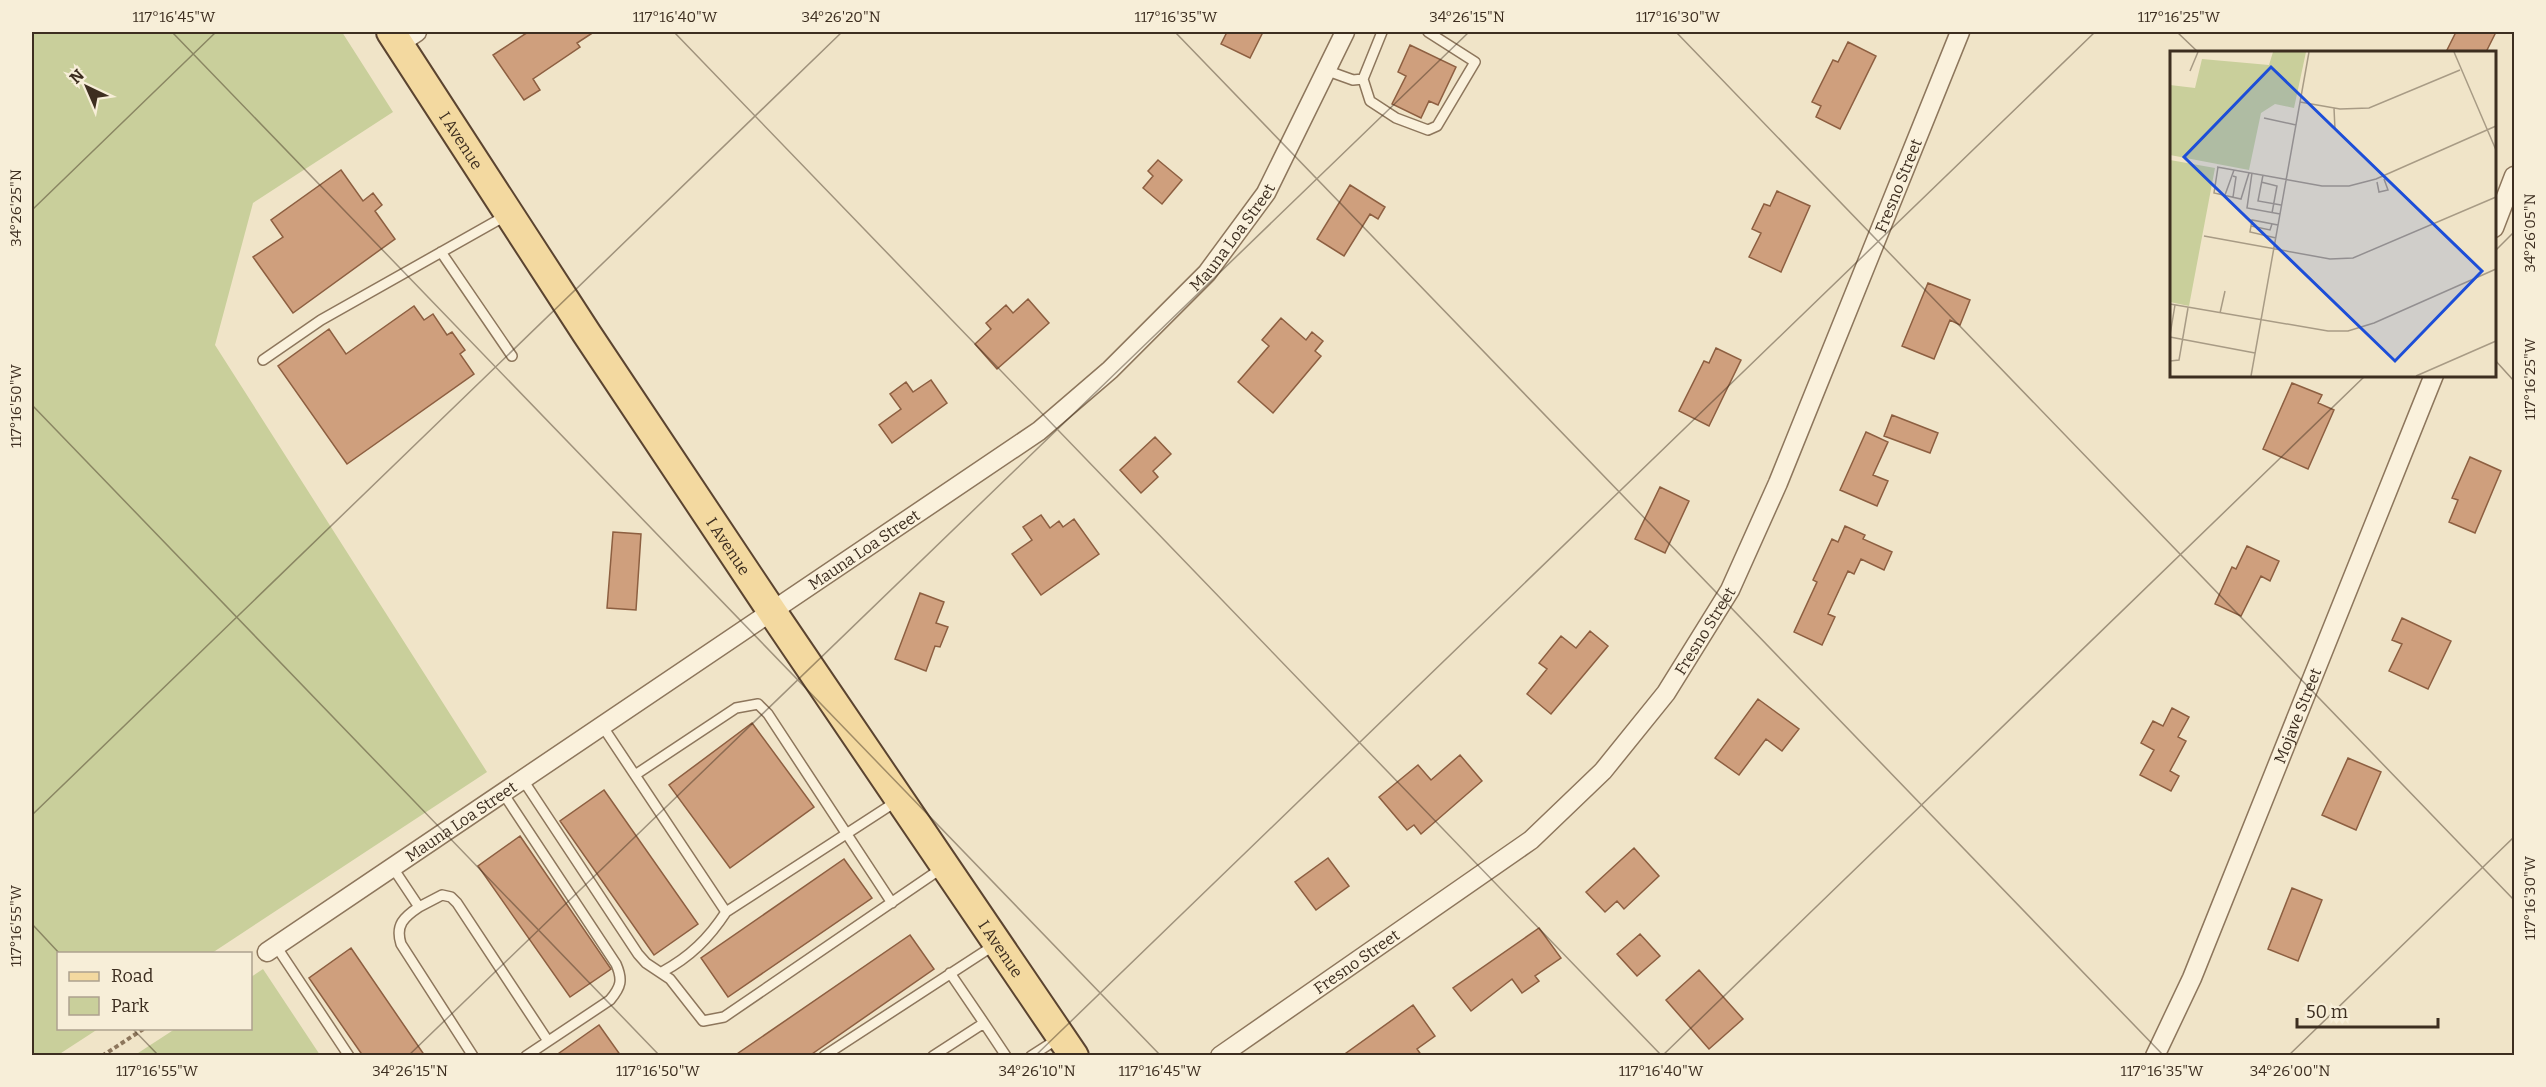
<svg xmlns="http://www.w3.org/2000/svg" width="2546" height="1087" viewBox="0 0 2546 1087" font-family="Bitter,serif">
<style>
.green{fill:#c9cf9b}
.building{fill:#cf9f7d;stroke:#8d5f41;stroke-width:1.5}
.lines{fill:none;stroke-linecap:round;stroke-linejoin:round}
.lane-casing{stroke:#8d765c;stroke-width:12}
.street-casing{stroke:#8d765c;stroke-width:21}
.primary-casing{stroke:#5b4430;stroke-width:32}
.path{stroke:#8d765c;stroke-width:4;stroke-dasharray:4.5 3;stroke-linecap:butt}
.lane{stroke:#faf1dc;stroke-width:9}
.street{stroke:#faf1dc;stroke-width:18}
.primary{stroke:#f3d9a0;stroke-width:28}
.ticks{fill:none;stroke:#3d2e20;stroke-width:1.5;stroke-opacity:0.45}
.labels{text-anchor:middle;stroke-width:4.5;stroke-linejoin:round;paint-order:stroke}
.street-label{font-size:16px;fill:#3d2e20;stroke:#f7eed8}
.inset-road{fill:none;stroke:#a89b85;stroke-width:1.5}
.view{fill:#1d4ed8;fill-opacity:0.15;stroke:#1d4ed8;stroke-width:3}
.inset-edge{fill:none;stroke:#3d2e20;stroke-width:3}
.neatline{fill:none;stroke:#3d2e20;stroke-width:2}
.ticks-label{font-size:15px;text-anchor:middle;fill:#3d2e20}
</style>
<rect width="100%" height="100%" fill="#f0e4c8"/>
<path class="green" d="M32,32H342L393,112L253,203L215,345L487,772L212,953L58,954V1028L98,1029L58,1055H32Z
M263,969L320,1055H135L175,1029L250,1028L251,977Z"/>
<path class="building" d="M528,32H594L577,43L580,47L533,79L540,90L524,100L493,55Z
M1227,32H1263L1250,58L1221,44Z
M2456,32H2496L2486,52H2446Z
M1848,42L1876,56L1840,129L1816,117L1821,106L1812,102L1833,60L1838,62Z
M1410,45L1456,67L1438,105L1429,101L1421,118L1392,104L1406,76L1398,72Z
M1158,160L1182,180L1162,204L1143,188L1153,176L1148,171Z
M341,170L363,201L373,193L382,205L375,211L395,239L293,313L253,257L283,237L271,220Z
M1350,185L1385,207L1378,219L1370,214L1344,256L1317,239Z
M1777,191L1810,206L1781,272L1749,257L1761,233L1752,229L1764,204L1770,206Z
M1928,283L1970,300L1960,325L1950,320L1934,359L1902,346Z
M1028,299L1049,323L997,369L975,344L991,329L986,323L1006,305L1013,313Z
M414,306L424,320L433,314L447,335L452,332L465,350L460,354L474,374L347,464L278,366L329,329L346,354Z
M1281,318L1306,340L1312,332L1323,341L1315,351L1321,356L1273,413L1238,382L1269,346L1262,340Z
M1716,348L1741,360L1709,426L1679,411L1704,361L1709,363Z
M931,380L947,403L892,443L879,425L901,409L890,394L906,382L913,392Z
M2292,383L2322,395L2318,403L2334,410L2308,469L2263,449Z
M1892,415L1938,433L1930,453L1884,436Z
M1866,432L1888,442L1873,475L1888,481L1877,506L1840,490Z
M1155,437L1171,454L1153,471L1158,477L1141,493L1120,470Z
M2470,457L2501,471L2475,533L2449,522L2458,500L2452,498Z
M1660,487L1689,501L1665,553L1635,539Z
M1041,515L1050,528L1059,521L1063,527L1074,519L1099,554L1041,595L1012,554L1032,540L1023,527Z
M1845,526L1865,535L1863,539L1892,552L1884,570L1861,559L1854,574L1848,571L1828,614L1835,617L1822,645L1794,632L1817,582L1813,580L1832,539L1838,542Z
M613,532L641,534L636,610L607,608Z
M2247,546L2279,561L2270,581L2261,576L2241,616L2215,604L2232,567L2236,569Z
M920,593L944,602L936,623L948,627L940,647L935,646L926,671L895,659Z
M2402,618L2451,641L2428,689L2389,671L2402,644L2392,640Z
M1590,631L1608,646L1551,714L1527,694L1547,669L1539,663L1561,636L1576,648Z
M1758,699L1799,729L1782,751L1766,739L1739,775L1715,758Z
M2172,708L2189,717L2178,737L2186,741L2170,771L2179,776L2171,791L2140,775L2154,750L2141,743L2153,721L2163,726Z
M752,723L814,807L730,868L669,785Z
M1460,755L1482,781L1421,834L1414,825L1407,830L1379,797L1418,765L1431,780Z
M2348,758L2381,772L2356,830L2322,815Z
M604,790L698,924L654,955L560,821Z
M520,836L611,969L570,997L478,866Z
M1634,848L1659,876L1624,909L1617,901L1605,912L1586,892Z
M1328,858L1349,886L1316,910L1295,882Z
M844,859L872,898L728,997L701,958Z
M2292,888L2322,900L2298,961L2268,949Z
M1539,928L1561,958L1535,976L1539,981L1522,993L1512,979L1471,1011L1453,988Z
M1640,934L1660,956L1637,976L1617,954Z
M910,935L934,969L809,1056H734Z
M351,948L425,1056H363L309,978Z
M1699,970L1743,1019L1709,1049L1666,1000Z
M1413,1005L1435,1036L1417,1049L1422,1056H1342Z
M599,1025L621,1056H555Z"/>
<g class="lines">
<defs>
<path id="lane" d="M1328,71L1353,80L1363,79L1382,32
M1363,79L1370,101L1396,118L1428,130L1437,126L1475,62L1428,32
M441,252L512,356
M263,360L321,320L507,215
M603,727L726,912L897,801
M635,775L736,708L758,704L768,714L892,903
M523,780L638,954L646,963L670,979L703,1021L724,1017L942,868
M503,793L616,964C623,980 621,987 610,1000L526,1056
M393,868L419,907C404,917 395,925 401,944L473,1056
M419,907L442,895L451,897L457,903L548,1041
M276,946L349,1056
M662,972C690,957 709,938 726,912
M984,1023L1006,1056
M824,1056L996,944
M933,1056L984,1023L950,973
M1031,1056L1059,1038"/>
<g id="street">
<path d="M399,44L417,32"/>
<path d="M2494,228L2514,176"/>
<path id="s1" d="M267,952L1039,431L1110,370L1207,273L1266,193L1345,32"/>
<path id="s2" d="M1220,1056L1531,840L1603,771L1666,693L1730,590L1778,483L1960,32"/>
<path id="s3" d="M2155,1056L2192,978L2434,375"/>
</g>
<g id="primary">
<path id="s4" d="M391,32L587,334L773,613L1074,1056"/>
</g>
</defs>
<use href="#lane" class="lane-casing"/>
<use href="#street" class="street-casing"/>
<use href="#primary" class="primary-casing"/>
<path class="path" d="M102,1056L145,1028"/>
<use href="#lane" class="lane"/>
<use href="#street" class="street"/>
<use href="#primary" class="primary"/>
</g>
<path class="ticks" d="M172,32L1161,1056M674,32L1662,1056M1175,32L2164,1056M1676,32L2514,900M2177,32L2198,52M32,210L216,32M2494,252L2514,232M2494,359L2514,381M32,405L660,1056M32,815L842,32M32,924L60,954M132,1028L159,1056M408,1056L1469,32M1035,1056L2095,32M1662,1056L2366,375M2288,1056L2514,837"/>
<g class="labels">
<g class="street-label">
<text dy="6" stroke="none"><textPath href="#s4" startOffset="129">I Avenue</textPath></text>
<text dy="6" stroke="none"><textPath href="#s2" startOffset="1138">Fresno Street</textPath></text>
<text dy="6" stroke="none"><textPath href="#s1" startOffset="1206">Mauna Loa Street</textPath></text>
<text dy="6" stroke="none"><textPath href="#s4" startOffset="615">I Avenue</textPath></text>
<text dy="6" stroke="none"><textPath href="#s1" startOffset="720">Mauna Loa Street</textPath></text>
<text dy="6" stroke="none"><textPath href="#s2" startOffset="652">Fresno Street</textPath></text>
<text dy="6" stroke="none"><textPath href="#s3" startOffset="369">Mojave Street</textPath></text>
<text dy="6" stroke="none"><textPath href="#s1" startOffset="234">Mauna Loa Street</textPath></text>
<text dy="6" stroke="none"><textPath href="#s4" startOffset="1101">I Avenue</textPath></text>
<text dy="6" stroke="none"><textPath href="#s2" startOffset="166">Fresno Street</textPath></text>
</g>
</g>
<g transform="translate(2170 51)">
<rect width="326" height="326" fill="#f0e4c8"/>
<path d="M103,1H136L124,57L105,53L91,62L79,119L0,104V34L25,37L32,8L99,14ZM0,109L45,117L19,255L0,251Z" fill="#c9cf9b"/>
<path class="inset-road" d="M284,1L326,99M20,20L28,1M130,51L170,58L199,57L290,19M164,57L165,79M94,67L126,74M47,116L152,135H179L206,128L326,75M48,116L44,142L71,148L79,122M82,122L77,157L110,163M93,124L88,150L111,154M63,125L66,126L63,146M91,131L107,135L102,162M207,131L209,141L218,139L214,128M55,144L64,119M81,175L100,179L102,173M34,185L160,208L183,207L326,146M106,187L80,181L82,169L108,174M0,253L158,280H178L204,272L326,218M50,262L55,240M0,284L5,254M0,286L85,302M0,310L9,309L18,257M81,325L139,1M246,325L326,290"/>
<path class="view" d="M101,16L312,220L225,310L14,106Z"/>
<rect width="326" height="326" class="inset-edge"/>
</g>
<rect width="2546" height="1087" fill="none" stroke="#f7eed8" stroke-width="66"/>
<rect x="57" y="952" width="195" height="78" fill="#f7eed8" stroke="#ada18e" stroke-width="1.5"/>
<rect x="69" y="972" width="30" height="9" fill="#f3d9a0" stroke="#ada18e" stroke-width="1.5"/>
<text x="111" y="982" font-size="18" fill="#3d2e20">Road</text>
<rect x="69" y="997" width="30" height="18" fill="#c9cf9b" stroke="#ada18e" stroke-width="1.5"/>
<text x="111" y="1012" font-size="18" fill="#3d2e20">Park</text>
<g transform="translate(87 87) rotate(316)" stroke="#f7eed8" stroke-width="4.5" paint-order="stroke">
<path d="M0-4.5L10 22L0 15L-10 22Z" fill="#3d2e20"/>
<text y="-9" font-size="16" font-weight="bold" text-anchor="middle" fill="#3d2e20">N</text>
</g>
<path d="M2297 1018v9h141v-9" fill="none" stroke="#3d2e20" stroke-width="3"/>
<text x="2306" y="1018" font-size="18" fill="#3d2e20" stroke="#f7eed8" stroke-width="4.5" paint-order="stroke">50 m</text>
<rect x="33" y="33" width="2480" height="1021" class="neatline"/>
<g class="ticks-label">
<text x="174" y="22">117°16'45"W</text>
<text x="675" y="22">117°16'40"W</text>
<text x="841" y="22">34°26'20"N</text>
<text x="1176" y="22">117°16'35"W</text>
<text x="1467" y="22">34°26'15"N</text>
<text x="1678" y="22">117°16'30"W</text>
<text x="2179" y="22">117°16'25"W</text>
<text transform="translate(16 208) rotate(-90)" y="5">34°26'25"N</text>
<text transform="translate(2530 233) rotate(-90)" y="5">34°26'05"N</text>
<text transform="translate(2530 379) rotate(-90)" y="5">117°16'25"W</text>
<text transform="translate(16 406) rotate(-90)" y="5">117°16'50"W</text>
<text transform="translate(2530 898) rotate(-90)" y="5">117°16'30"W</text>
<text transform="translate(16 926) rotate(-90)" y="5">117°16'55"W</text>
<text x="157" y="1076">117°16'55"W</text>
<text x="410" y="1076">34°26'15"N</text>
<text x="658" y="1076">117°16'50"W</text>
<text x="1037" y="1076">34°26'10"N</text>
<text x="1160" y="1076">117°16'45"W</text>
<text x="1661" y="1076">117°16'40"W</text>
<text x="2162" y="1076">117°16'35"W</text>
<text x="2290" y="1076">34°26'00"N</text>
</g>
</svg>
